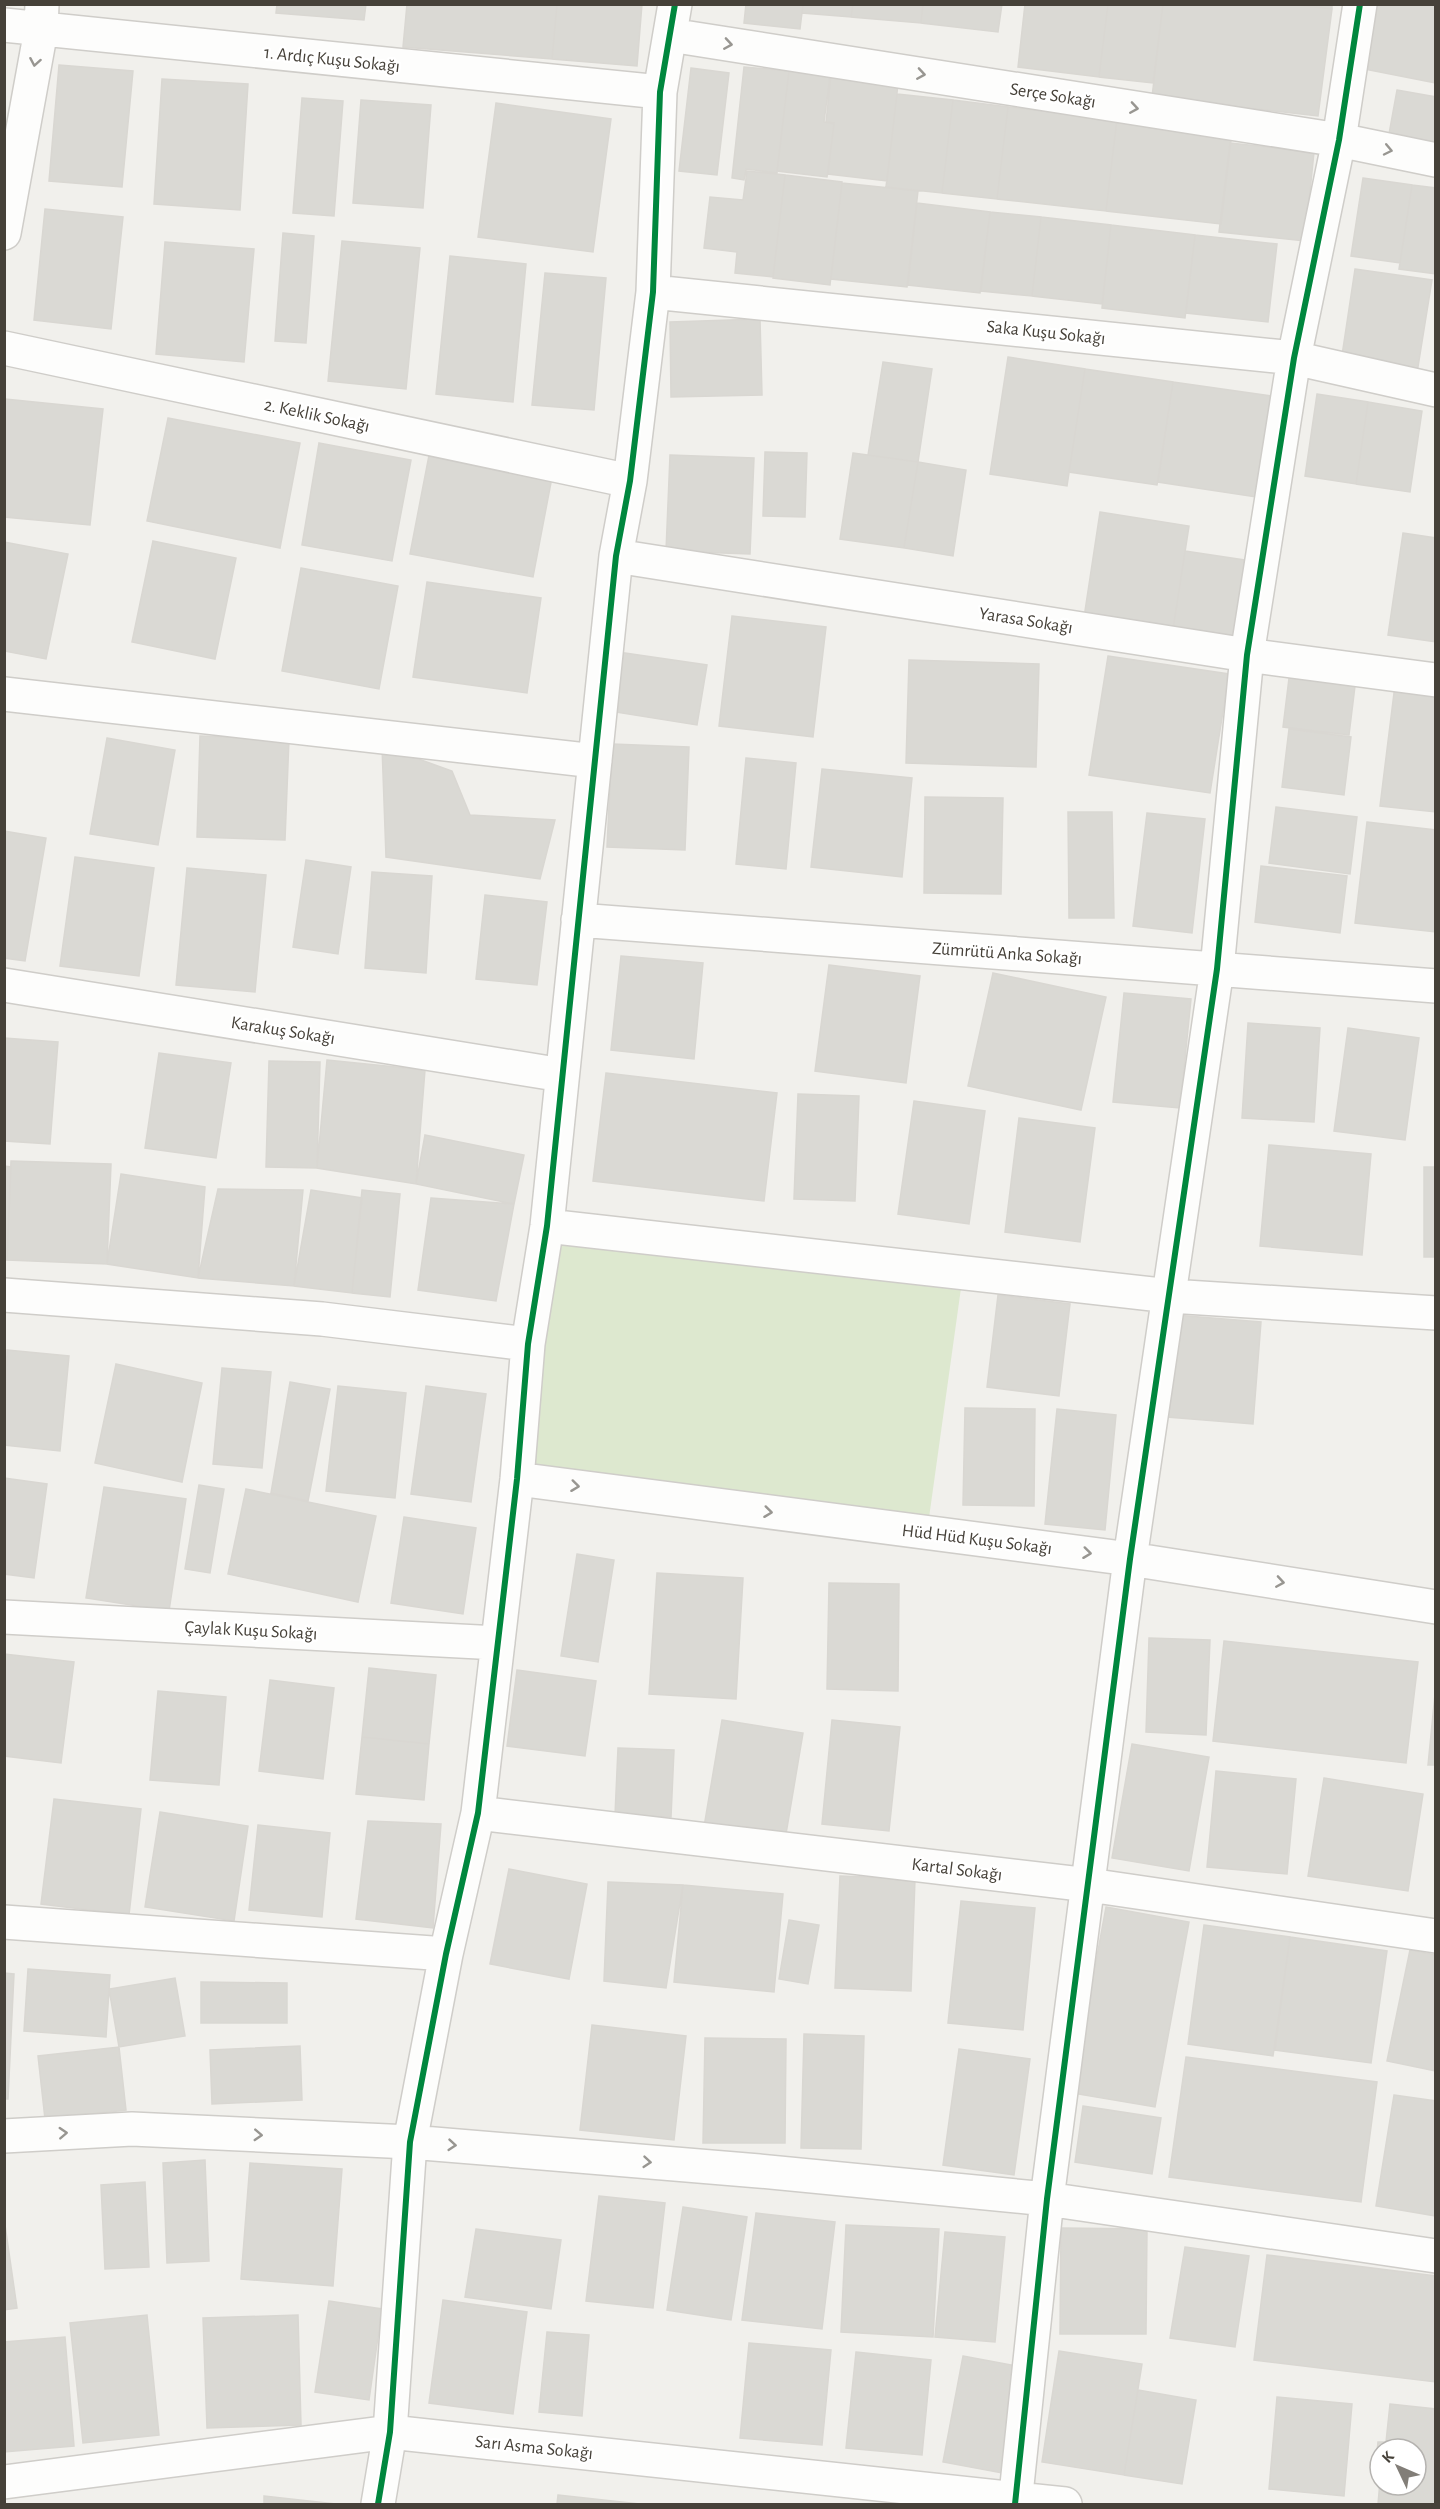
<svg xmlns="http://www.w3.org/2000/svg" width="1440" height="2509" viewBox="0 0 1440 2509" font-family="'Alegreya Sans',sans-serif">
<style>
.green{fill:#dde8cf}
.building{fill:#dad9d4;stroke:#d9d7d2;stroke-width:1.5}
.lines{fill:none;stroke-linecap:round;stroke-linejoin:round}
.minor-casing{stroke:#cfcdc9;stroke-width:36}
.minor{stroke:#fdfdfc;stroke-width:33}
.cycleway-casing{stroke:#fff;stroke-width:10}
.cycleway{stroke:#00873e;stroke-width:6}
.oneway{stroke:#989691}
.labels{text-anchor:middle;stroke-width:5;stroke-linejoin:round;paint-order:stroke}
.street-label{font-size:18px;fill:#464139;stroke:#fff}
</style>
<rect width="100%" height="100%" fill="#f1f0ec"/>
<path class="green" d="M554,1237L962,1281L928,1525L530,1472Z"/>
<path class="building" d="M277,4H366L364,20L276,13Z
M407,4H557L552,59L403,47Z
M557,4H642L637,66L552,59Z
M746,4H803L800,29L744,23Z
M803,4H853L851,17L802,13Z
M853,4H923L921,23L851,17Z
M923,4H1002L998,32L921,23Z
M1025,4H1108L1099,77L1018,67Z
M1108,4H1163L1153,83L1099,77Z
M1163,4H1290L1332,9L1318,116L1152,97Z
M1290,4H1332V9Z
M1376,4H1436V83L1364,69Z
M59,65L133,71L122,187L49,181Z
M744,67L789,71L777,173L746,169L744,180L732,178Z
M691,68L729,73L717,175L679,171Z
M789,71L830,76L824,122L834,124L827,177L777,171Z
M831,76L898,84L887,181L828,174L834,123L826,122Z
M162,79L248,84L240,210L154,204Z
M1397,90L1436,97V143L1389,134Z
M897,94L953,100L942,193L886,187Z
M302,98L343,101L334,216L293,213Z
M361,100L431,105L423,208L353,203Z
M953,100L1008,107L997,199L942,193Z
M496,103L611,119L593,252L478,237Z
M1008,107L1117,119L1106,211L997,199Z
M1117,119L1232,132L1221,224L1106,211Z
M1230,143L1314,152L1305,241L1219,232Z
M747,171L785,175L773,277L735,273L737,252L704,248L710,197L743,200Z
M785,175L842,182L830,285L773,278Z
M1363,178L1412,185L1400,263L1351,256Z
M842,183L918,191L907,287L831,279Z
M1412,185L1436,188V274L1399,269Z
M917,203L990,212L980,293L908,285Z
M45,209L123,217L111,329L34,320Z
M990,212L1041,217L1032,296L981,291Z
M1041,217L1111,225L1102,304L1032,296Z
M1111,225L1195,235L1185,318L1102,308Z
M283,233L314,236L306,343L275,341Z
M1195,235L1277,244L1268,322L1186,313Z
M342,241L420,248L406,389L328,381Z
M165,242L254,249L244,362L156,354Z
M450,256L526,264L513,402L436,394Z
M1355,269L1432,280L1417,373L1341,362Z
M545,273L606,278L594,410L532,405Z
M760,319L762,395L671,397L670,322Z
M1008,357L1085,369L1067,486L990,474Z
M883,362L932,369L918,462L868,455Z
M1085,369L1173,382L1157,485L1069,472Z
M1173,382L1271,396L1256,497L1158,482Z
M1317,394L1368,402L1356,484L1305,476Z
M5,399L103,409L90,525L4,517Z
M1368,402L1422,411L1410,492L1356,484Z
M168,418L300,443L280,548L147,521Z
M319,443L411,460L392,561L302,545Z
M430,450L553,472L533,577L410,554Z
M765,452L807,453L805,517L763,516Z
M853,453L918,462L904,548L840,539Z
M670,455L754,458L750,554L666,551Z
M918,462L966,470L953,556L904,548Z
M1100,512L1189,526L1172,636L1083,624Z
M1403,533L1436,538V642L1388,635Z
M153,541L236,558L215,659L132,642Z
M4,542L68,554L46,659L4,651Z
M1185,551L1251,561L1238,647L1172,636Z
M301,568L398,586L379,689L282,671Z
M427,582L541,598L527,693L413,677Z
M732,616L826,627L813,737L719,726Z
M618,652L707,665L697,725L609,711Z
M1108,656L1229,674L1210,793L1089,775Z
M909,660L1039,664L1036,767L906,763Z
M1290,670L1356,678L1349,735L1283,727Z
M1395,685L1436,689V812L1380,806Z
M1289,729L1351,737L1344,795L1282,787Z
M200,736L289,739L285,840L197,837Z
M107,738L175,750L158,845L90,834Z
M612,744L689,747L685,850L607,847Z
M382,746L452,771L470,815L555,820L540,879L386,857Z
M746,758L796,763L786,869L736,864Z
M822,769L912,778L902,877L811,867Z
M925,797L1003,798L1001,894L924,893Z
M1276,807L1357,817L1350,874L1269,863Z
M1068,812H1112L1114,918H1069Z
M1147,813L1205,819L1192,933L1133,926Z
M1367,822L1436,830V932L1355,923Z
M4,831L46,838L25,961L4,958Z
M75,857L154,868L139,976L60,966Z
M306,860L351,867L338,954L293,947Z
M1261,866L1347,876L1340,933L1255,922Z
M187,868L266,875L255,992L176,985Z
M372,872L432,876L426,973L365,968Z
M485,895L547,902L537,985L476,979Z
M621,956L703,963L694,1059L611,1050Z
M829,965L920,976L906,1083L815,1071Z
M993,973L1106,997L1081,1110L968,1086Z
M1124,993L1191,999L1180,1108L1113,1102Z
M1248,1023L1320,1028L1314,1122L1242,1118Z
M1348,1028L1419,1038L1405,1140L1334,1131Z
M4,1038L58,1042L50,1144L4,1141Z
M159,1053L231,1063L216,1158L145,1148Z
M327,1060L425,1070L416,1184L317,1168Z
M269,1061L320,1062L317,1168L266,1167Z
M606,1073L777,1093L764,1201L593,1181Z
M798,1094L859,1096L855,1201L794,1199Z
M914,1101L985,1111L969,1224L898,1214Z
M1019,1118L1095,1128L1080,1242L1005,1232Z
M425,1135L524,1155L514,1204L416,1184Z
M1269,1145L1371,1154L1362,1255L1260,1246Z
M11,1161L111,1164L107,1264L7,1260Z
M4,1166L11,1167L7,1260H4Z
M1424,1167H1436V1257H1424Z
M121,1174L205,1187L198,1278L107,1264Z
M218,1189L303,1190L294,1286L198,1278Z
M311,1190L362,1198L352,1293L294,1286Z
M362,1190L400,1194L390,1297L352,1293Z
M431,1198L514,1204L496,1301L418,1290Z
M998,1295L1070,1304L1059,1396L987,1387Z
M1175,1315L1261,1322L1253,1424L1167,1417Z
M7,1350L69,1356L60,1451L4,1445Z
M116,1364L202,1383L182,1482L95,1463Z
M222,1368L271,1372L262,1468L213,1464Z
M290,1382L330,1389L308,1501L271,1493Z
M338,1386L406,1393L395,1498L326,1491Z
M426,1386L486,1394L471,1502L411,1494Z
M965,1408L1035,1409L1034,1506L963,1505Z
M1057,1409L1116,1415L1105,1530L1045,1524Z
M4,1478L47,1484L34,1578L4,1574Z
M199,1485L224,1489L210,1573L185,1569Z
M104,1487L186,1499L169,1611L86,1598Z
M246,1489L376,1516L358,1602L228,1574Z
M404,1517L476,1528L463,1614L391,1603Z
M577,1554L614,1560L598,1662L561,1656Z
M657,1573L743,1578L736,1699L649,1694Z
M829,1583L899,1584L898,1691L827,1689Z
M1149,1638L1210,1640L1206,1735L1146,1732Z
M1224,1641L1418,1662L1406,1763L1213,1741Z
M4,1654L74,1662L61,1763L4,1756Z
M369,1668L436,1675L429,1744L362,1737Z
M517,1670L596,1681L585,1756L507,1746Z
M270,1680L334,1688L323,1779L259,1771Z
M1436,1684V1765H1428Z
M158,1691L226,1697L219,1785L150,1780Z
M722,1720L803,1733L785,1840L704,1827Z
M832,1720L900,1727L889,1831L822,1824Z
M362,1737L429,1744L424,1800L356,1794Z
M1132,1744L1209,1757L1189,1871L1112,1858Z
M618,1748L674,1750L671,1817L615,1815Z
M1216,1771L1296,1779L1287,1874L1207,1867Z
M1324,1778L1423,1794L1408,1891L1308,1876Z
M54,1799L141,1809L129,1915L41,1904Z
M160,1812L248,1826L234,1921L145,1907Z
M368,1821L441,1824L433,1928L356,1919Z
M258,1825L330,1833L322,1917L249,1910Z
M509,1869L587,1884L569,1979L490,1964Z
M840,1876L915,1879L911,1991L835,1988Z
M608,1882L683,1885L666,1988L604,1981Z
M683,1885L783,1894L774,1992L674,1982Z
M961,1901L1035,1908L1023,2030L948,2023Z
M1106,1907L1189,1922L1155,2107L1072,2093Z
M789,1920L819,1925L808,1984L779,1979Z
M1204,1925L1290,1937L1273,2056L1188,2044Z
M1290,1937L1387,1951L1371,2063L1275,2050Z
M1410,1950L1436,1955V2071L1387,2061Z
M28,1969L110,1975L106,2037L24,2031Z
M4,1973L14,1974L8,2099H4Z
M175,1978L185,2036L119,2047L109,1989Z
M201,1982L287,1983V2023H201Z
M592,2025L686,2036L674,2140L580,2130Z
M804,2034L864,2036L861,2149L801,2148Z
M705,2038L786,2039L785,2143H703Z
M300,2046L302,2100L212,2104L210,2050Z
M119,2047L126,2110L45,2119L38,2056Z
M959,2049L1030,2059L1014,2175L943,2165Z
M1186,2057L1377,2082L1361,2202L1169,2177Z
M1394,2095L1436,2101V2216L1376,2206Z
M1083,2106L1161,2118L1152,2174L1075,2162Z
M205,2160L209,2261L167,2263L163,2163Z
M250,2163L342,2169L333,2286L241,2279Z
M145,2182L149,2267L105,2269L101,2185Z
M599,2196L665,2203L653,2308L586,2301Z
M683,2207L747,2217L731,2320L667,2310Z
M756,2213L835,2222L822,2329L742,2320Z
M4,2218L17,2308L4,2310Z
M846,2225L939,2229L933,2337L841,2332Z
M1061,2228L1147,2229L1146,2334H1060Z
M476,2229L561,2240L551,2309L465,2297Z
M945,2232L1005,2237L995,2342L935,2337Z
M1185,2247L1249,2256L1235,2347L1170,2338Z
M1267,2255L1436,2276V2382L1254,2360Z
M443,2300L527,2312L513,2414L429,2403Z
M329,2301L382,2309L369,2400L315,2392Z
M147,2315L159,2435L83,2443L70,2323Z
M298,2315L301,2425L207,2428L203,2318Z
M547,2332L589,2335L582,2416L539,2412Z
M65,2337L74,2446L4,2452V2342Z
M749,2343L831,2350L822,2445L740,2438Z
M1059,2351L1142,2364L1124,2475L1042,2462Z
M856,2352L931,2360L922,2455L846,2448Z
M963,2356L1022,2367L1002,2473L943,2462Z
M1138,2390L1196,2400L1182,2484L1124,2475Z
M1277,2397L1352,2404L1344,2496L1269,2489Z
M1390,2404L1436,2409V2504H1378L1380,2481V2485H1416V2449H1380V2472L1375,2471L1378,2442H1386Z
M558,2495L640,2504H557Z
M264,2496L336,2504H264Z"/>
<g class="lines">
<defs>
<path id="minor" d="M4,25L660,92
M670,35L1339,140L1436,160
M4,233L41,30L42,4
M653,292L1294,358L1436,390
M4,348L630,481
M616,556L1247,655L1436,680
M4,694L595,761
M578,920L1436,986
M4,985L562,1075
M547,1226L1170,1296L1436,1313
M4,1295L322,1319L528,1344
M517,1479L1130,1559L1436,1607
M4,1617L498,1643
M478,1813L1089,1885L1436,1936
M4,1922L446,1954
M4,2136L132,2129L410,2142L759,2171L1047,2199L1436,2256
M4,2482L390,2432L1065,2504
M378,2504L390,2432L410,2142L446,1954L478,1813L517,1479L528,1344L547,1226L616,556L630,481L653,292L660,92L675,4
M1015,2504L1047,2199L1130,1559L1217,969L1247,655L1294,358L1339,140L1360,4"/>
</defs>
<use href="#minor" class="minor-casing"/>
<use href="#minor" class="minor"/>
<defs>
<path id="cycleway" d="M378,2504L390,2432L410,2142L446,1954L478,1813L517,1479L528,1344L547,1226L616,556L630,481L653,292L660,92L675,4
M1015,2504L1047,2199L1130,1559L1217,969L1247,655L1294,358L1339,140L1360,4"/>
</defs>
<use href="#cycleway" class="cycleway-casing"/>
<use href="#cycleway" class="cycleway"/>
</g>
<defs><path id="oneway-chevron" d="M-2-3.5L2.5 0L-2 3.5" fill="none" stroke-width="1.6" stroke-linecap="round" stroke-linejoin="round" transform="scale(1.5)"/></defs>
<g class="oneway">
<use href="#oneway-chevron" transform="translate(728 44) rotate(9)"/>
<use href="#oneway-chevron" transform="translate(35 62) rotate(100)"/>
<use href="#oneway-chevron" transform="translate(921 74) rotate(9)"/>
<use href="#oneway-chevron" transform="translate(1134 108) rotate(9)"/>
<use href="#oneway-chevron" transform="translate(1388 150) rotate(12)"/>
<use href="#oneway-chevron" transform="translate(575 1486) rotate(7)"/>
<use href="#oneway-chevron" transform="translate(768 1512) rotate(7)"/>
<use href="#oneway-chevron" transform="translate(1087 1553) rotate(7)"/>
<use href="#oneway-chevron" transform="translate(1280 1582) rotate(9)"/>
<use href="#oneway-chevron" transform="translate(63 2133) rotate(-3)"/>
<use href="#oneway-chevron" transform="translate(258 2135) rotate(3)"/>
<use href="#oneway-chevron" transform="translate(452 2145) rotate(5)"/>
<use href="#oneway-chevron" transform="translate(647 2162) rotate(5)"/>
</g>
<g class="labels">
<g class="street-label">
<text transform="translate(332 59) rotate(6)" y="6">1. Ardıç Kuşu Sokağı</text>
<text transform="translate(1053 95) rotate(9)" y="6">Serçe Sokağı</text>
<text transform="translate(1046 332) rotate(6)" y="6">Saka Kuşu Sokağı</text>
<text transform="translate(317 415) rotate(12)" y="6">2. Keklik Sokağı</text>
<text transform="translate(1026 620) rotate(9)" y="6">Yarasa Sokağı</text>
<text transform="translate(1007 953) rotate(4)" y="6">Zümrütü Anka Sokağı</text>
<text transform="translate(283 1030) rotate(9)" y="6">Karakuş Sokağı</text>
<text transform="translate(977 1539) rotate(7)" y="6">Hüd Hüd Kuşu Sokağı</text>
<text transform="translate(251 1630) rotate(3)" y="6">Çaylak Kuşu Sokağı</text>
<text transform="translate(957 1869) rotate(7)" y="6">Kartal Sokağı</text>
<text transform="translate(534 2447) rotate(6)" y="6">Sarı Asma Sokağı</text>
</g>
</g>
<rect width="1440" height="2509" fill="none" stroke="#464139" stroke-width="12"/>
<g transform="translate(1398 2467) rotate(314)"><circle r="28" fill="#ffffff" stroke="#b5b3b0" stroke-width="1.5"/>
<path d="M0-4.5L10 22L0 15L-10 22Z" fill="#827e78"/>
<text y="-9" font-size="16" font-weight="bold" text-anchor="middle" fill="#464139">K</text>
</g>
</svg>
